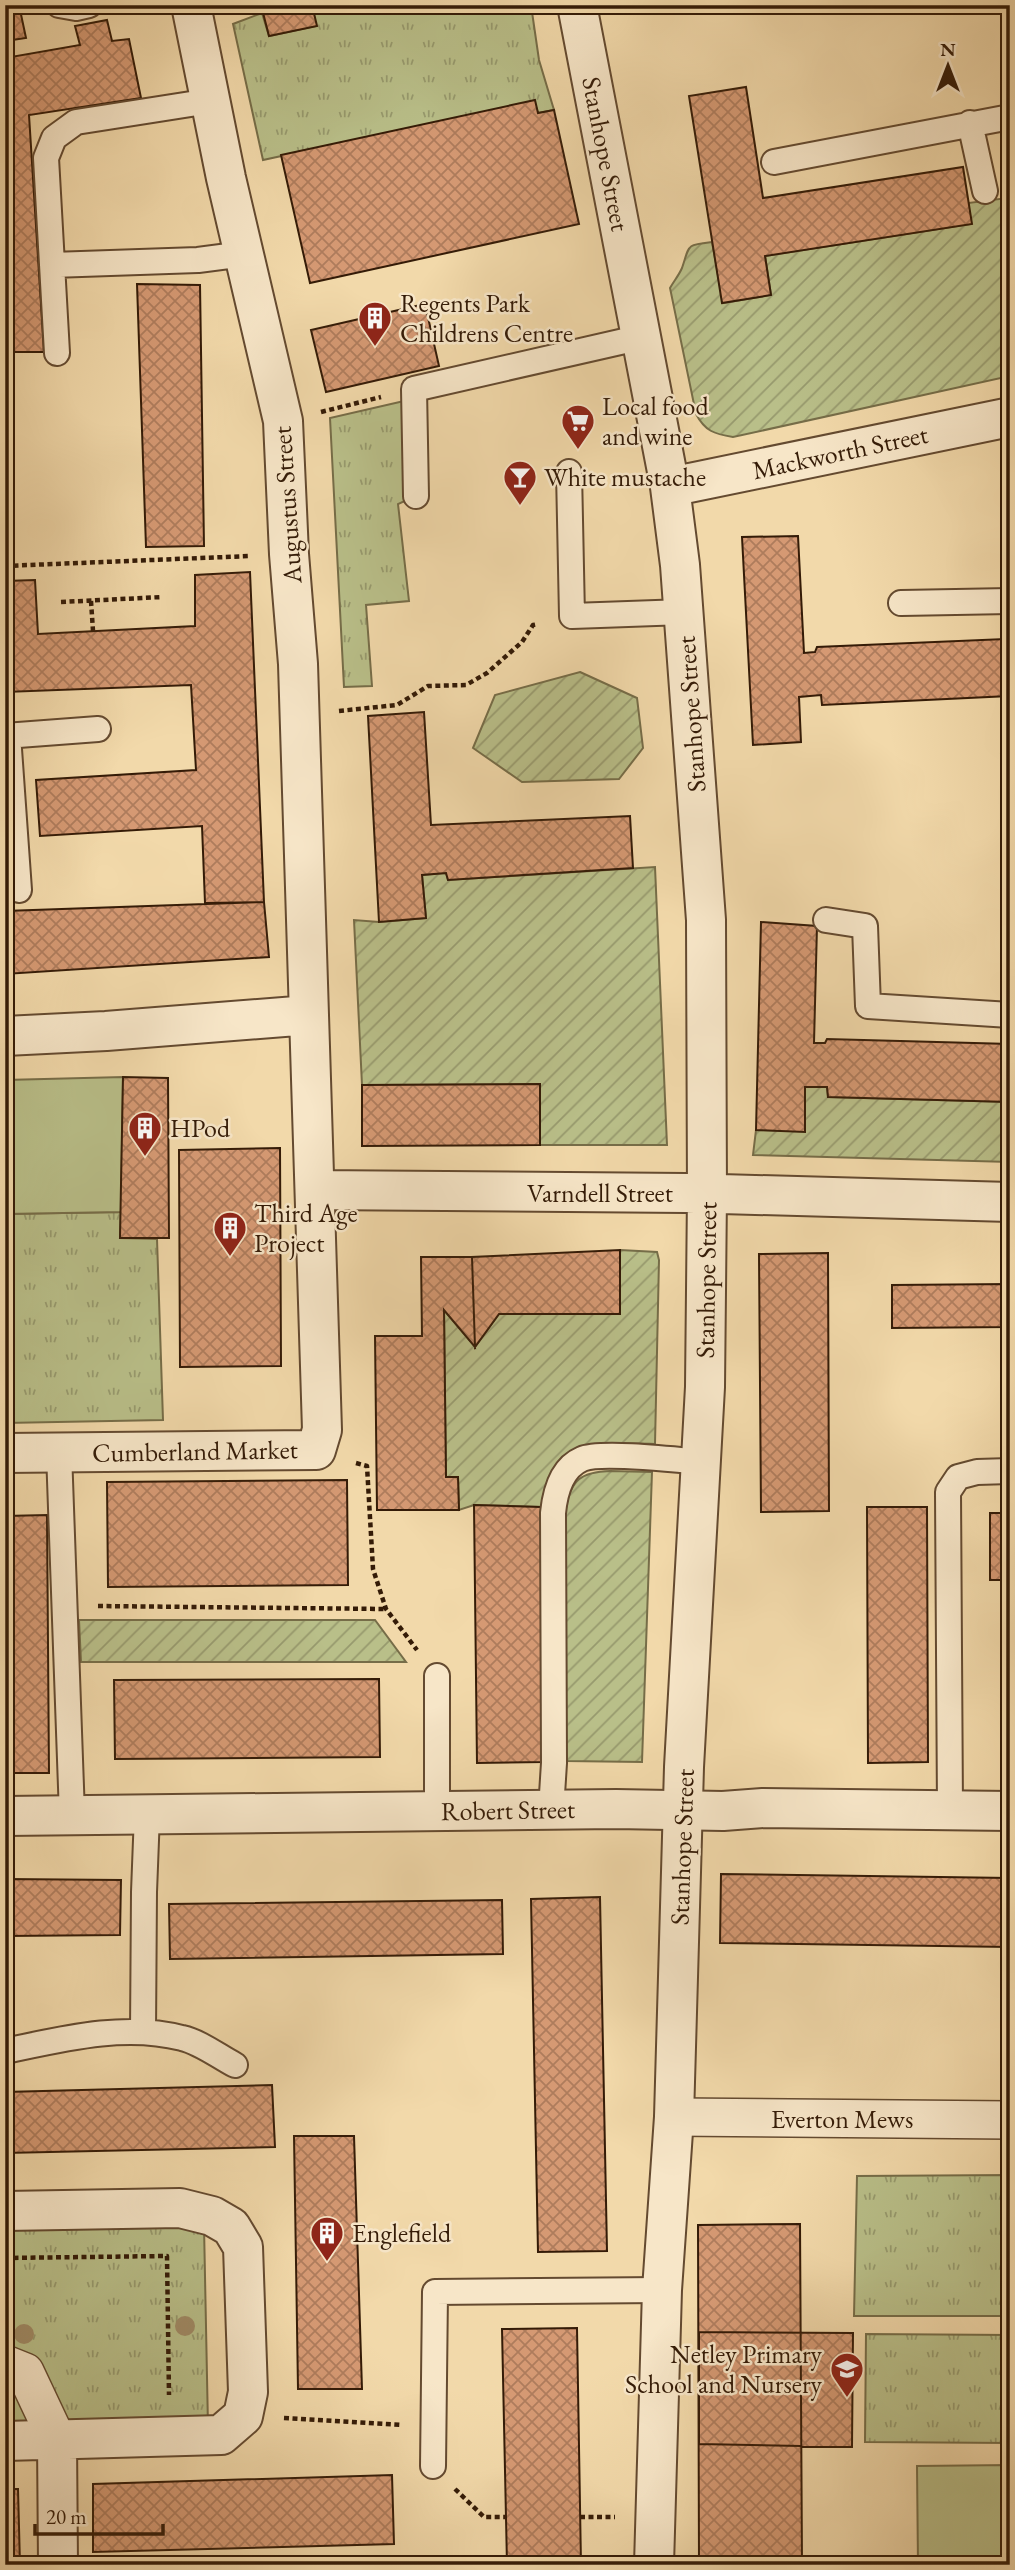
<svg xmlns="http://www.w3.org/2000/svg" width="1015" height="2570" viewBox="0 0 1015 2570" font-family="'EB Garamond',serif">
<style>
.grass{fill:url(#grass-tufts);stroke:#766d48;stroke-width:2}
.garden{fill:url(#garden-furrows);stroke:#766d48;stroke-width:2}
.pitch{fill:#b9bf89;stroke:#766d48;stroke-width:2}
.building{fill:url(#building-cross-hatch);stroke:#341b07;stroke-width:2}
.lines{fill:none;stroke-linecap:round;stroke-linejoin:round}
.service-casing{stroke:#644a30;stroke-width:28}
.pedestrian-casing{stroke:#644a30;stroke-width:40}
.minor-casing{stroke:#644a30;stroke-width:42}
.tertiary-casing{stroke:#644a30;stroke-width:42}
.path{stroke:#341b07;stroke-width:4.5;stroke-dasharray:5 3.5;stroke-linecap:butt}
.service{stroke:#f7e6c8;stroke-width:24}
.pedestrian{stroke:#f7e6c8;stroke-width:37}
.minor{stroke:#f7e6c8;stroke-width:38}
.tertiary{stroke:#f7e6c8;stroke-width:38}
.tree{fill:#a08b66}
.labels{text-anchor:middle;stroke-width:5;stroke-linejoin:round;paint-order:stroke}
.street-label{font-size:26px;fill:#341b07;stroke:#f7e6c8}
.poi-label{font-size:26px;fill:#341b07;stroke:#f7e6c8;text-anchor:start}
</style>
<defs>
<pattern id="grass-tufts" width="24" height="20" patternUnits="userSpaceOnUse" patternTransform="scale(1.75)"><rect width="24" height="20" fill="#b9bf89"/><path d="M3 7l-1-3M5 7V3M7 7l1-3M15 17l-1-3M17 17v-4M19 17l1-3" fill="none" stroke="#979a6e"/></pattern>
<pattern id="garden-furrows" width="10" height="10" patternUnits="userSpaceOnUse" patternTransform="scale(1.75)"><rect width="10" height="10" fill="#b9bf89"/><path d="M-1 1l2-2M0 10L10 0M9 11l2-2" fill="none" stroke="#979a6e"/></pattern>
<pattern id="building-cross-hatch" width="8" height="8" patternUnits="userSpaceOnUse" patternTransform="scale(1.75)"><rect width="8" height="8" fill="#d59973"/><path d="M0 0l8 8M0 8l8-8" fill="none" stroke="#ae7c5c"/></pattern>
</defs>
<rect width="100%" height="100%" fill="#f2d9aa"/>
<filter id="stains"><feTurbulence type="fractalNoise" baseFrequency=".00286" numOctaves="4"/><feColorMatrix values="0 0 0 0 .2 0 0 0 0 .09 0 0 0 0 .02 0 0 0 .5 -.17"/></filter>
<radialGradient id="worn" r=".72"><stop offset=".6" stop-color="#630" stop-opacity="0"/><stop offset="1" stop-color="#630" stop-opacity=".3"/></radialGradient>
<path class="grass" d="M312,5H531L539,60L554,110L538,113L534,101L263,160L233,24L262,13L269,36L316,26Z
M404,401L409,499L398,504L409,601L366,605L372,686L344,687L330,418Z
M121,1212L120,1238L157,1239L163,1420L5,1423V1214Z
M1010,2175V2316H854L857,2176Z
M204,2226L208,2427L5,2430V2230Z
M866,2334L1010,2335V2443L865,2442Z"/>
<path class="garden" d="M1007,198L1010,207V376L733,437C714,434 705,431 696,414L670,288C674,281 679,275 682,268C690,244 686,245 712,242L723,303L771,295L765,256L971,224L968,203Z
M580,672L637,698L643,748L619,779L522,782L473,748L495,695Z
M655,867L667,1145H540L539,1084L362,1085L354,920L379,922L426,918L422,875L446,873L448,880Z
M805,1087H827L828,1097L1010,1102V1162L753,1155L756,1130L805,1131Z
M620,1250L657,1252L659,1260L655,1444C599,1442 551,1438 541,1507L474,1505L459,1510L458,1478L446,1477L444,1310L475,1347L499,1314H620Z
M610,1471L652,1472L642,1762L566,1761V1508C571,1479 582,1472 610,1471Z
M79,1620H375L406,1662H81Z"/>
<path class="pitch" d="M123,1077L121,1212L5,1214V1080Z
M1010,2465V2565H918L917,2466Z"/>
<path class="building" d="M5,5H19L26,38L5,41Z
M261,5H312L317,26L269,36Z
M107,20L112,41L129,39L141,98L29,115L44,352H5V58L80,45L75,26Z
M746,87L763,198L963,167L972,224L765,256L771,295L722,303L689,96Z
M535,100L538,113L554,110L579,224L310,283L281,155Z
M137,284L200,285L204,546L146,547Z
M425,304L439,366L326,392L311,330Z
M798,536L804,653L815,652L817,647L1005,639L1009,696L822,705L821,695L799,697L801,742L753,745L742,537Z
M250,572L264,902L205,903L202,826L40,836L36,780L196,770L191,685L5,692V581L35,580L38,634L195,626V575Z
M424,712L431,825L630,816L633,868L448,880L446,873L422,875L426,918L379,922L368,716Z
M1010,753V909L1001,754Z
M264,902L269,957L5,974V911Z
M761,922L817,926L814,1043H825L827,1039L1010,1044V1102L828,1097L827,1087H805V1132L756,1130Z
M123,1077L168,1078L169,1238H120Z
M540,1084V1145L362,1146V1085Z
M280,1148L281,1366L180,1367L179,1150Z
M620,1250V1314H499L475,1347L472,1257Z
M828,1253L829,1511L761,1512L759,1254Z
M421,1257H472L475,1347L444,1310L446,1477H458L459,1510H377L375,1336H422Z
M1010,1284V1327L892,1328V1285Z
M347,1480L348,1585L108,1587L107,1482Z
M474,1505L541,1507L543,1762L477,1763Z
M867,1507H927L928,1762L868,1763Z
M990,1513H1010V1580H990Z
M47,1515L49,1773H5V1516Z
M379,1679L380,1757L115,1759L114,1680Z
M721,1874L1010,1878V1947L720,1943Z
M5,1879L121,1880L120,1935L5,1936Z
M600,1897L607,2251L538,2252L531,1899Z
M600,1897L607,2251L538,2252L531,1899Z
M502,1900L503,1954L170,1959L169,1904Z
M502,1900L503,1954L170,1959L169,1904Z
M272,2085L275,2147L5,2153V2092Z
M294,2136H354L362,2389H298Z
M800,2224L802,2565H699L698,2225Z
M577,2328L581,2565H507L502,2329Z
M699,2332L853,2333L852,2447L699,2444Z
M392,2475L394,2544L93,2552V2484Z
M5,2489H18L20,2565H5Z"/>
<g class="lines">
<defs>
<path id="service" d="M59,5L76,8L89,5
M970,123L985,191
M774,162L1010,117
M52,265L198,260L244,254
M57,353L46,158L54,138L76,122L210,101
M569,472L572,616L684,612
M416,496L414,389L642,337
M901,603L1010,601
M8,735L19,890
M5,736L98,729
M826,920L865,926L868,1006L1010,1015
M59,1452L72,1815
M437,1676V1811
M551,1810L554,1763L553,1513C555,1493 561,1468 582,1459C600,1451 679,1460 701,1462
M950,1810L948,1492L958,1477L977,1472L1010,1471
M143,2032L144,1892L147,1814
M5,2051C62,2039 124,2023 182,2038C200,2042 218,2056 235,2065
M433,2466L435,2292L662,2290"/>
<path id="pedestrian" d="M674,2117L1010,2120
M5,2364L25,2372L57,2440"/>
<path id="minor" d="M577,5L670,487L680,565L706,920L707,1194L705,1387L684,1767L674,2117L662,2290L654,2565
M670,487L1010,417
M5,1036L106,1031L309,1015
M315,1190L686,1193L1010,1202
M5,1453L316,1450L322,1430L298,664L289,554L283,421L226,178L191,5
M5,2211L180,2208L212,2216L231,2227L243,2247L248,2392L243,2416L221,2435L5,2441
M57,2440L58,2565"/>
<path id="tertiary" d="M5,1816L616,1809L723,1811L763,1808L1010,1811"/>
</defs>
<use href="#service" class="service-casing"/>
<use href="#pedestrian" class="pedestrian-casing"/>
<use href="#minor" class="minor-casing"/>
<use href="#tertiary" class="tertiary-casing"/>
<path class="path" d="M321,412L381,397
M5,566L250,556
M91,601L93,631
M61,602L162,597
M339,711L397,705L428,686L466,685L487,673L522,642L533,625L538,624
M356,1463L367,1466L373,1569L386,1609L417,1650
M98,1606L386,1609
M5,2258L167,2256L169,2395
M284,2418L402,2425
M455,2489L484,2517H506
M580,2517H615"/>
<use href="#service" class="service"/>
<use href="#pedestrian" class="pedestrian"/>
<use href="#minor" class="minor"/>
<use href="#tertiary" class="tertiary"/>
</g>
<g class="tree">
<circle cx="185" cy="2326" r="10"/>
<circle cx="24" cy="2334" r="10"/>
</g>
<defs>
<symbol id="building-pin" viewBox="-11 -11 22 30"><path d="M0 17L-7.5 6A9.5 9.5 0 1 1 7.5 6Z" fill="#8f2418" stroke="#f7e6c8"/><path d="M-4-6H4V6H1V3H-1V6H-4ZM-2.5-4.3h1.7v1.8h-1.7ZM.8-4.3h1.7v1.8H.8ZM-2.5-1h1.7V.8h-1.7ZM.8-1h1.7V.8H.8Z" fill="#fff"/></symbol>
<symbol id="supermarket-pin" viewBox="-11 -11 22 30"><path d="M0 17L-7.5 6A9.5 9.5 0 1 1 7.5 6Z" fill="#8f2418" stroke="#f7e6c8"/><path d="M-6-5.5h2.5l.6 2H6L4.5 2H-2.5L-4.4-4H-6ZM-1.5 3.2a1.3 1.3 0 1 0 .1 0ZM3 3.2a1.3 1.3 0 1 0 .1 0Z" fill="#fff"/></symbol>
<symbol id="bar-pin" viewBox="-11 -11 22 30"><path d="M0 17L-7.5 6A9.5 9.5 0 1 1 7.5 6Z" fill="#8f2418" stroke="#f7e6c8"/><path d="M-6-5H6L.8 .8V4.5H3.5V6h-7V4.5H-.8V.8Z" fill="#fff"/></symbol>
<symbol id="school-pin" viewBox="-11 -11 22 30"><path d="M0 17L-7.5 6A9.5 9.5 0 1 1 7.5 6Z" fill="#8f2418" stroke="#f7e6c8"/><path d="M0-5L7-2L0 1L-7-2ZM-4 1L0 2.5L4 1V4Q0 6-4 4Z" fill="#fff"/></symbol>
</defs>
<g fill-rule="evenodd">
<use href="#building-pin" x="356" y="299" width="38" height="52"/>
<use href="#supermarket-pin" x="559" y="402" width="38" height="52"/>
<use href="#bar-pin" x="501" y="458" width="38" height="52"/>
<use href="#building-pin" x="126" y="1109" width="38" height="52"/>
<use href="#building-pin" x="211" y="1209" width="38" height="52"/>
<use href="#building-pin" x="308" y="2214" width="38" height="52"/>
<use href="#school-pin" x="828" y="2350" width="38" height="52"/>
</g>
<g class="labels">
<g class="street-label">
<text transform="translate(606 154) rotate(79)" y="9">Stanhope Street</text>
<text transform="translate(840 452) rotate(-12)" y="9">Mackworth Street</text>
<text transform="translate(287 505) rotate(-94)" y="9">Augustus Street</text>
<text transform="translate(691 714) rotate(-94)" y="9">Stanhope Street</text>
<text x="600" y="1202">Varndell Street</text>
<text transform="translate(706 1280) rotate(-89)" y="9">Stanhope Street</text>
<text transform="translate(195 1451) rotate(-1)" y="9">Cumberland Market</text>
<text transform="translate(508 1810) rotate(-1)" y="9">Robert Street</text>
<text transform="translate(682 1847) rotate(-88)" y="9">Stanhope Street</text>
<text x="842" y="2128">Everton Mews</text>
</g>
<g class="poi-label">
<text x="400" y="312">Regents Park<tspan x="400" dy="30">Childrens Centre</tspan></text>
<text x="602" y="415">Local food<tspan x="602" dy="30">and wine</tspan></text>
<text x="544" y="486">White mustache</text>
<text x="170" y="1137">HPod</text>
<text x="254" y="1222">Third Age<tspan x="254" dy="30">Project</tspan></text>
<text x="352" y="2242">Englefield</text>
<text x="822" y="2363" text-anchor="end">Netley Primary<tspan x="822" dy="30">School and Nursery</tspan></text>
</g>
</g>
<rect width="1015" height="2570" fill="none" stroke="#f2d9aa" stroke-width="28"/>
<rect x="7" y="7" width="1001" height="2556" fill="none" stroke="#341b07" stroke-width="3.5"/>
<rect x="14" y="14" width="987" height="2542" fill="none" stroke="#341b07" stroke-width="2"/>
<g transform="translate(948 66)" stroke="#f7e6c8" stroke-width="5" paint-order="stroke">
<path d="M0-5L12 26L0 18L-12 26Z" fill="#341b07"/>
<text y="-10" font-size="19" font-weight="bold" text-anchor="middle" fill="#341b07">N</text>
</g>
<path d="M35 2524v10h128v-10" fill="none" stroke="#341b07" stroke-width="3.5"/>
<text x="46" y="2524" font-size="21" fill="#341b07" stroke="#f7e6c8" stroke-width="5" paint-order="stroke">20 m</text>
<rect width="100%" height="100%" filter="url(#stains)"/>
<rect width="100%" height="100%" fill="url(#worn)"/>
</svg>
